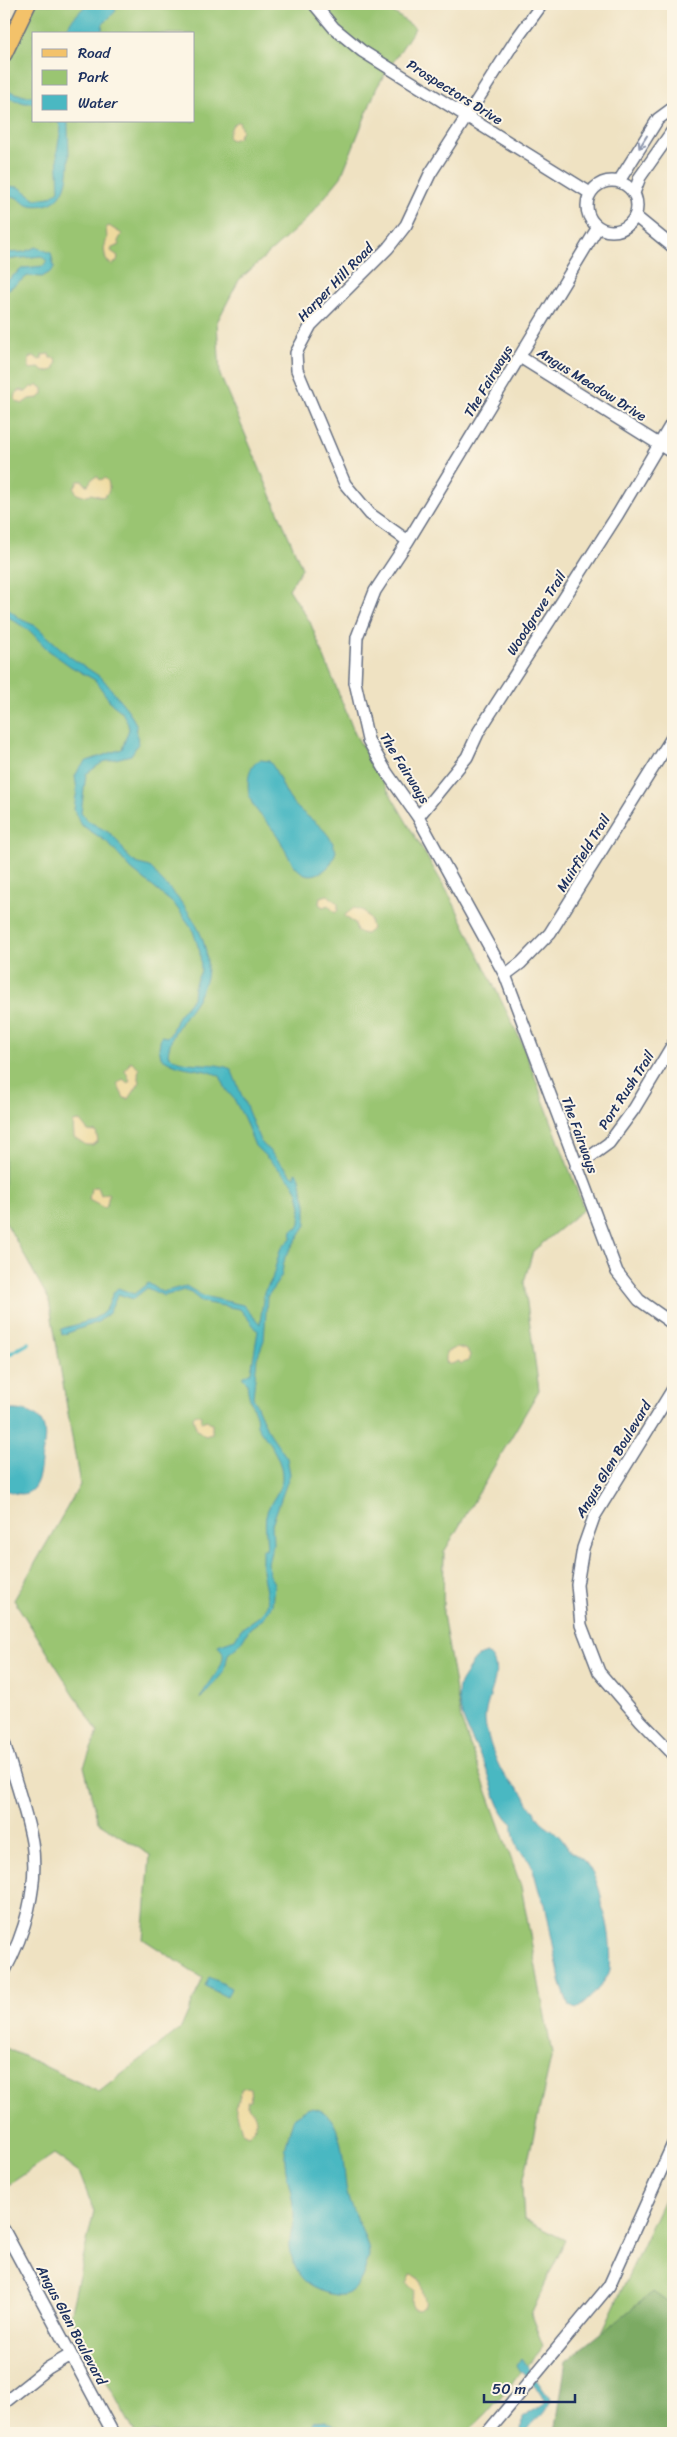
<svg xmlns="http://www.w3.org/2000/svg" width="677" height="2437" viewBox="0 0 677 2437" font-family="Sriracha,sans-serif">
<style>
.green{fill:#9ac572;stroke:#5a7a68;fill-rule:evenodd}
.forest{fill:#7baa64;stroke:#4b6c61}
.sand{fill:#eeda9e;stroke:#84847e}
.water{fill:#4ab8c2;stroke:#327490}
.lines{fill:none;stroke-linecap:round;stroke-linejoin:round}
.stream{stroke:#4ab8c2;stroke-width:4}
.minor-casing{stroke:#656e81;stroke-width:14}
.major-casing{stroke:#656e81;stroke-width:18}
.minor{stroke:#fff;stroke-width:11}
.major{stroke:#f3c26a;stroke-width:15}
.oneway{stroke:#8d97ae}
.labels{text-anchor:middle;stroke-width:4;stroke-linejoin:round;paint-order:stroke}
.street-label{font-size:14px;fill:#1b2f5e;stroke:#fcf5e5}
</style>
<rect width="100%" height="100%" fill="#fcf5e5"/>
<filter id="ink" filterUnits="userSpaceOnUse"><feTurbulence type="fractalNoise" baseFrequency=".02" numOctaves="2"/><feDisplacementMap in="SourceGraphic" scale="10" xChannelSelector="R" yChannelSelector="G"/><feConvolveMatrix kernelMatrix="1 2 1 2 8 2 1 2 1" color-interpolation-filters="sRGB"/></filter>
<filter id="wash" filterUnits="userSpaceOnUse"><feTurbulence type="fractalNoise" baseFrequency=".0096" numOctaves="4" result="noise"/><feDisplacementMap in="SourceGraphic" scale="20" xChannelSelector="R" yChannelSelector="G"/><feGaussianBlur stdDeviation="1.12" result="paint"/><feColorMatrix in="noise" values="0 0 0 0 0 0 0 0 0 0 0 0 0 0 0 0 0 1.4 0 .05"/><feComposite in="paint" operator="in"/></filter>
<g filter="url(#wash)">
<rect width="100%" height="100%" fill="#efe2c2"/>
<path class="green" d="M24,4H382L415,28L377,87L341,177L307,219L239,280L217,322L220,375L302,568L289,589L310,622L355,734L451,898L522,1043L584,1209L533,1251L524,1282L539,1390L444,1552L443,1614L461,1720L521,1886L552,2054L522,2187L524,2220L565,2240L531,2315L543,2346L487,2413L466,2433H135L70,2315L94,2211L79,2172L54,2154L4,2188V2047L99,2092L181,2028L203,1978L143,1939L150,1855L98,1822L84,1766L98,1732L14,1600L80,1485L49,1300L4,1219V46ZM34,34H194V121H34Z
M673,2180V2433H555Z"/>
<path class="forest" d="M653,2292L673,2306V2433H555L566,2361Z"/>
<path class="sand" d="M236,122H239L242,130L238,138L231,140L228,137L232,126Z
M109,226L122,234L118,241L120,245L112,248L111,251L118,256L117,261L112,265L106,260L104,249L107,238L106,228Z
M49,354L50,358H55L57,361L54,370L45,372L39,368L29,369V358L34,356L39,360L42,359V355Z
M37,385L43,388V394L39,398L29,399L22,404L15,400L16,393L21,390L26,392L32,386L34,388Z
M97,476L100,480L105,478L108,481C110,488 110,494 102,497L91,494L83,496L77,494L74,488L78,481H83L86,485H88L92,479Z
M328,895L338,904V910L335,913L328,905L323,907L319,904L320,897Z
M354,908L364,911L370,920L372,929L366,934L357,932L355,923L345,917L346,914Z
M131,1061L139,1068L138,1075L140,1082L129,1099L124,1098L117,1084L123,1079L128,1083L130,1081L125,1070Z
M80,1121L88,1131L96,1132L98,1141L93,1145H86L74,1137L73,1122Z
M95,1187H98L101,1195L107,1193L109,1194L107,1205L104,1208L89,1200L91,1188Z
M457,1347L467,1350L470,1355L468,1361L461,1364L459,1361L452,1364L446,1362V1352Z
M196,1414L202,1416L201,1422L207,1420L212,1424V1434L205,1436L196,1429L193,1417Z
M246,2087L250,2088L251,2100L247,2101L248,2107C257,2114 260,2127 248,2135L242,2132L235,2106L240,2099L241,2089Z
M411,2275C422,2276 421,2285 423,2293C424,2299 426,2300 425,2305L419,2310L414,2309C408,2300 413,2297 414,2290L407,2284Z"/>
<path class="water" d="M87,4H113L116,11L103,24L101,34H64L71,21Z
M4,89L24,96H34V103H25L4,97Z
M58,121H68C67,146 78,198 45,205C32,207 26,205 16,197H4V186L19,187L36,199L50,197L59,190L57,151L61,129Z
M36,247L51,253L54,267L52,271L42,277L28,276L4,292V283L23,268L44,266L47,261L41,256L4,260V253L24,252Z
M4,606L22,620L36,626L70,657L102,678L128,710L136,724L138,744L131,755L103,762L86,774L81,813C88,824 102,827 112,835C120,842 124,854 133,861C138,865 146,865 151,868C155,871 157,877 161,880C186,905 213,939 206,977C200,1006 170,1025 168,1055C186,1069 212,1060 231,1069L260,1141L292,1175L295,1177L296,1172L299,1175L306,1204V1225L285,1257L281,1277L267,1297L264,1340L257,1358L253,1397L267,1429L287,1458L290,1474L272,1524L273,1544L268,1563L269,1575L274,1583L272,1605L263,1619L250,1628L239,1645L228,1654L224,1672L200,1699C203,1688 229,1664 222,1651C221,1649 218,1647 218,1645L235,1639L241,1629L261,1615L268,1603L262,1570V1549L266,1550C268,1544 264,1526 266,1516C268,1502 284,1490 282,1474C280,1454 267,1441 258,1427C256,1424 257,1418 256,1415C251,1402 248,1397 247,1382L242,1377L251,1372L258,1331L240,1309L202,1302L191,1293L184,1290L164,1296L147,1288L133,1299L118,1294L109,1313L98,1322L62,1335L61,1329C74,1325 99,1321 107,1308C111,1301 111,1293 118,1288L134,1294L148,1283L162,1292L186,1286L203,1296L243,1305L260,1324L264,1292L272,1279L280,1250L291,1238L292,1230L298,1227L300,1223L301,1207L298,1192L293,1183L255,1146L244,1118L234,1099L227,1091L220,1076C200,1066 183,1072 161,1057L159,1048L161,1036L167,1037L170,1035L178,1016L193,998L194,986L201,971L200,952L192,928L175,905L131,869L107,842L80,824L74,809L77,790L75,776L80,767L87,761L122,749L129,729L127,721L121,711L112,704L95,680L70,666L48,650L31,632L4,614Z
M260,760L269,761C279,772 282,790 292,802C308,821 327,824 336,851C333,860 330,868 321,872C296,885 287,850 277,835C262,813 244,807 249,775C250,769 254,763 260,760Z
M4,1410C16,1410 27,1409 37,1417C50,1427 43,1448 41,1461C39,1485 32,1503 4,1489Z
M487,1653C508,1670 484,1698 485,1721C486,1735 498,1769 507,1779C512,1784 518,1787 522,1792C527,1799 527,1806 535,1810C538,1824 550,1826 558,1835C563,1840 566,1846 570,1851C575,1855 582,1858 586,1863C594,1874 603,1893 602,1908C609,1919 612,1955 610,1969C609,1979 585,2005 576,2009L569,2006L561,1984L545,1904C536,1891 537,1873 528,1859C526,1856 522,1854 520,1851C516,1846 512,1831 513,1824C497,1812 493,1784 485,1766C476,1745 454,1711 459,1687C460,1681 466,1675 468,1670C473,1661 477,1655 487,1653Z
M209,1977L231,1988L227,1997L205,1986Z
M309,2108C348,2108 341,2172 348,2197C352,2212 369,2241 369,2254C369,2258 366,2264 365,2269C358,2296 341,2301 317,2289C300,2282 292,2265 290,2247C289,2236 294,2225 294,2213C293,2196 286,2178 285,2161C284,2146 290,2131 294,2117Z
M521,2358L550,2399C545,2419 534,2417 526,2433H521L522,2418L544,2404C544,2387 524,2380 517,2365Z
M326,2420L347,2433H308L315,2421Z"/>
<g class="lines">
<path class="stream" d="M4,1357L29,1343"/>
</g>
</g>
<g filter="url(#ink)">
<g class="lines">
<defs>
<path id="minor" d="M314,4L334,28L362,51L590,193
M587 206a25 25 0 1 1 50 0a25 25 0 1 1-50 0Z
M619,181L658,119L673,108
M634,193L640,177L673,130
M635,216L673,247
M598,227L408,541L375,591L357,637L355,682L368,740L387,773L418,817L505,975L617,1272L639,1300L673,1324
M520,357L673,453
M408,541L370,514L345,484L297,370L296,353L311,325L388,248L406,225L430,174L515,41L542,4
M418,817L467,757L479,731L618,514L673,421
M505,975L521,963L550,933L673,736
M576,1167L609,1143L634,1109L673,1044
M673,1389L594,1517L583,1548L577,1585L581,1625L599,1672L641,1721L673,1754
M4,1742C13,1775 26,1809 32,1842C39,1886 25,1934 4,1972
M4,2230L113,2433
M4,2403L48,2368L70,2355
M487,2433L609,2286L673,2144"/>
<path id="major" d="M4,54L28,4"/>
</defs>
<use href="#minor" class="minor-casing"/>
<use href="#major" class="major-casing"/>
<use href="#minor" class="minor"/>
<use href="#major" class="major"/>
</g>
<defs><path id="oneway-shaft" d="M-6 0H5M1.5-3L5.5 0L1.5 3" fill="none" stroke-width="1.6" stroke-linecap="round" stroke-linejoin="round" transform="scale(1.25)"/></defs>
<use class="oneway" href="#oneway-shaft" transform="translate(643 142) rotate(122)"/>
</g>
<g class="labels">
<g class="street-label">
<text transform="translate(455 92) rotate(32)" y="5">Prospectors Drive</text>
<text transform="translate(335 282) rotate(-46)" y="5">Harper Hill Road</text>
<text transform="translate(488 381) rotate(-59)" y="5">The Fairways</text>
<text transform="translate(592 384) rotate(32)" y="5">Angus Meadow Drive</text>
<text transform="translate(536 613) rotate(-57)" y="5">Woodgrove Trail</text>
<text transform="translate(405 768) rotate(58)" y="5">The Fairways</text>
<text transform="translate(583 853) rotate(-58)" y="5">Muirfield Trail</text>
<text transform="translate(626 1090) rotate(-57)" y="5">Port Rush Trail</text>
<text transform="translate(580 1135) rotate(70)" y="5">The Fairways</text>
<text transform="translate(613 1459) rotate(-59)" y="5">Angus Glen Boulevard</text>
<text transform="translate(72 2325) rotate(62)" y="5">Angus Glen Boulevard</text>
</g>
</g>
<rect width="677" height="2437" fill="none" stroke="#fcf5e5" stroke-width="20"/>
<rect x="32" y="32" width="162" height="90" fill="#fcf5e5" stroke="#a2a6af"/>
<rect x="42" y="49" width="25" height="8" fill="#f3c26a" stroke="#a2a6af"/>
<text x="78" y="58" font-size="15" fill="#1b2f5e">Road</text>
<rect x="42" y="70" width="25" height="15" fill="#9ac572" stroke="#a2a6af"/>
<text x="78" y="82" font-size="15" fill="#1b2f5e">Park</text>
<rect x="42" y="95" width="25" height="15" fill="#4ab8c2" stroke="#a2a6af"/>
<text x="78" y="108" font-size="15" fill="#1b2f5e">Water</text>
<path d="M484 2394v8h91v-8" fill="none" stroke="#1b2f5e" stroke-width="2.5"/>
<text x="492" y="2394" font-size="15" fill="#1b2f5e" stroke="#fcf5e5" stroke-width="4" paint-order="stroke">50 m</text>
</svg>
